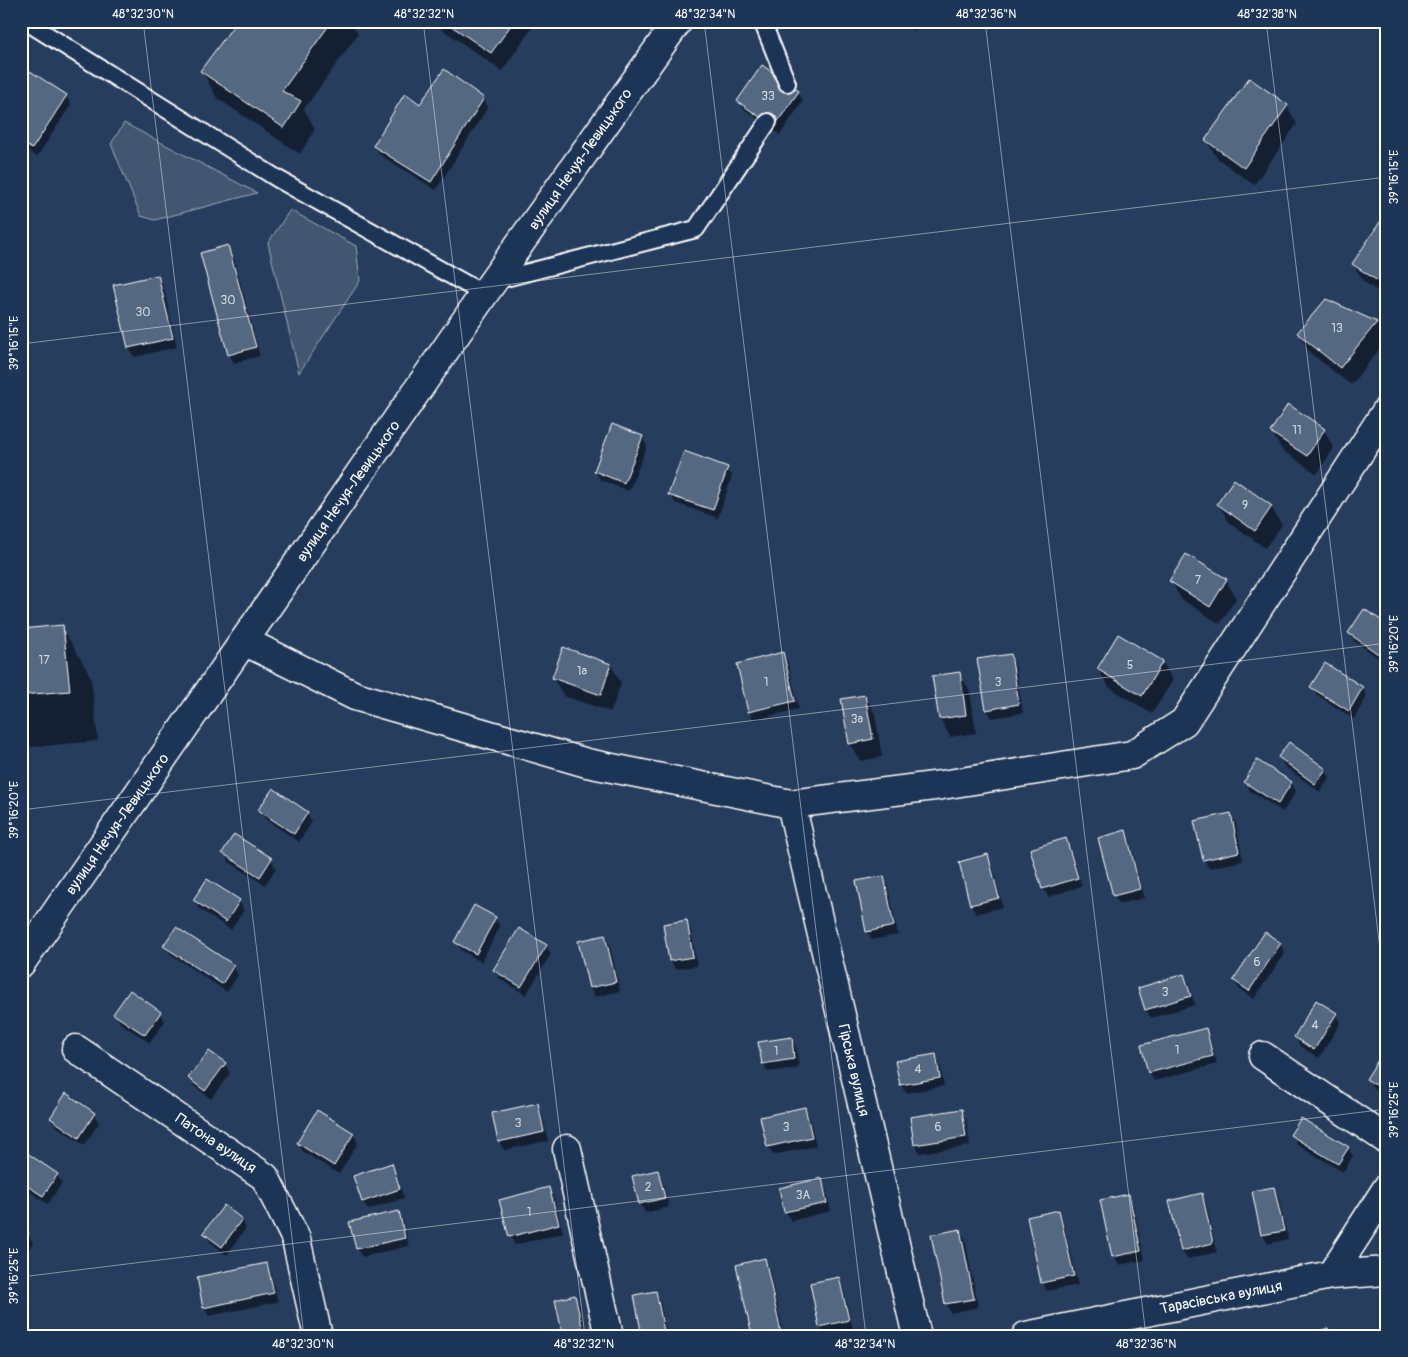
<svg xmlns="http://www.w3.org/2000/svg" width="1408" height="1357" viewBox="0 0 1408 1357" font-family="Pangolin,sans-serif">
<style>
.green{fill:#425672;stroke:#a0aab8}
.shadow{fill:#0007}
.building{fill:#556781;stroke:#fff}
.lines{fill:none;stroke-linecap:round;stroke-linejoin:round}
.lane-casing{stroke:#fff;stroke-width:20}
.street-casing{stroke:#fff;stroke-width:31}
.primary-casing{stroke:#fff;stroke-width:31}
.lane{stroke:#1d3557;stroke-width:16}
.street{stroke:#1d3557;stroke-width:28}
.primary{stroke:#1d3557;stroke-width:28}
.ticks{fill:none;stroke:#fff;stroke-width:1;stroke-opacity:0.45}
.labels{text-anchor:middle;stroke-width:5;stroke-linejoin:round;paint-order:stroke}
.number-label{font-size:12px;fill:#d4d9e0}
.street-label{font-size:15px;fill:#fff;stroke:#1d3557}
.neatline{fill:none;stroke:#fff;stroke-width:2}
.ticks-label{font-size:12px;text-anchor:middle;fill:#fff}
</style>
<rect width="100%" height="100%" fill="#263d5e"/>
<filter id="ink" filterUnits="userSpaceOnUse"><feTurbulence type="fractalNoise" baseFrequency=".02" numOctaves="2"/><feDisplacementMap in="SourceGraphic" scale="10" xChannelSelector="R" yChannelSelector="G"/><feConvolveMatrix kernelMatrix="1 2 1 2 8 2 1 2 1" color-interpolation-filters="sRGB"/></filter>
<g filter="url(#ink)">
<path class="green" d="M124,123L257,193L155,220L141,216L111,144Z
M290,210L356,246L360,281L299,373L268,243Z"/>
<path class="shadow" d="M238,21H350L358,34L304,109L315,129L300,154L217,98L202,71Z
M430,21H537L502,71Z
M900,21H921L914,31Z
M763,67L798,92L803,101L780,135L744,109L739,101Z
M21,87L66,96L71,105L37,157L21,146Z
M483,98L488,107L436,190L380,155L375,146L421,106Z
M1287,106L1297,124L1254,185L1217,158L1206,140Z
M1387,228V297L1364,282L1353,264Z
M228,247L233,255L260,356L234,363L229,354Z
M158,276L163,285L177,347L134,357L129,348L114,286Z
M1376,323L1386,341L1351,385L1309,352L1299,334Z
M1324,430L1334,448L1317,474L1282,450L1271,432Z
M642,437L647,446L629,491L600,480L595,471Z
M727,468L732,476L718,518L675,503L670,494Z
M1218,504L1271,507L1282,525L1265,548L1229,522Z
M1226,580L1236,598L1220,624L1181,599L1171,581Z
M1387,626V664L1354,641L1349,633Z
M62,627L91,677L98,741L21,748V630Z
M564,649L611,665L621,683L611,712L564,696L553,678Z
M783,654L788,662L799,709L754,720L749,712Z
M1010,655L1015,664L1023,713L992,718L987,710Z
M1162,662L1173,680L1152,714L1109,687L1098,669Z
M959,673L970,691L976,733L950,737L940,719Z
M1312,687L1362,688L1367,696L1354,719L1317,695Z
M865,696L875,714L882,757L860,761L850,743Z
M1279,757L1325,769L1330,778L1320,792L1284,766Z
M1245,782H1291L1296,791L1283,812L1250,791Z
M260,810L307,813L312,822L299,842L265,819Z
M1231,815L1236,823L1243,861L1209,868L1204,860L1196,822Z
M1125,832L1130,841L1144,898L1119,904L1114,896Z
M1065,840L1070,848L1082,886L1048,897L1043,888Z
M224,853L271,859L276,868L265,885L229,862Z
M987,856L992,864L1003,907L976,914L971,905L960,863Z
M883,877L888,886L898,935L872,940L867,931Z
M194,900L239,901L244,910L231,930L199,909Z
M475,907L495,918L500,927L481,962L461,950L456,942Z
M686,922L691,930L697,966L675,969L670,960Z
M176,929L233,966L238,975L227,992L170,954L165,946Z
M605,936L610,945L620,991L595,997L590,988L580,942Z
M1280,944L1285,953L1254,999L1239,989L1234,981Z
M546,945L551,954L526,995L500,979L495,970Z
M1184,975L1189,984L1195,1005L1151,1018L1146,1010Z
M160,1013L165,1021L150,1043L120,1023L115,1014Z
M1336,1014L1341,1022L1319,1058L1300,1046L1295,1037Z
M1205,1029L1210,1038L1217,1064L1154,1081L1149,1072Z
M791,1039L796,1047L799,1068L768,1072L763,1063Z
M1387,1049V1096L1373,1088L1368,1079Z
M210,1052L225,1064L230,1073L211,1099L195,1087L190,1078Z
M935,1055L940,1064L944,1086L906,1093L901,1085Z
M537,1105L542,1113L548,1141L504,1150L499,1142Z
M805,1109L810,1118L816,1146L773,1155L768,1147Z
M961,1110L966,1119L970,1146L920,1153L915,1145Z
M94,1114L99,1123L84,1145L56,1126L51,1118Z
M353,1134L358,1143L339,1174L303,1152L298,1143Z
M1292,1135L1348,1148L1353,1156L1343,1172L1297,1144Z
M21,1157L57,1175L62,1183L48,1204L21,1186Z
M391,1164L396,1173L404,1198L368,1210L363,1202L354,1177Z
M657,1171L662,1180L669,1207L645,1213L640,1204L633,1177Z
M821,1180L826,1188L831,1211L791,1221L786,1212L780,1189Z
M549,1188L554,1197L563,1233L515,1245L510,1236Z
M1273,1188L1278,1197L1288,1239L1268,1244L1263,1235L1253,1192Z
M1201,1195L1206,1203L1217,1252L1187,1259L1182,1251Z
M1128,1196L1133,1204L1145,1260L1119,1265L1114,1257Z
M1058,1211L1063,1220L1078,1285L1047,1291L1042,1283L1028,1218Z
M398,1212L403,1221L409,1246L362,1257L357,1248Z
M241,1219L246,1228L227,1255L210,1242L205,1233Z
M21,1230L28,1234L33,1243L21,1262Z
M960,1230L965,1239L978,1307L951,1313L946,1304L933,1236Z
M764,1260L769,1268L784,1336H753Z
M266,1264L271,1273L278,1302L209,1316L204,1308L198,1278Z
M838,1278L843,1287L853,1329L825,1335L820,1326Z
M655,1292L660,1301L667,1336H643Z
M575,1297L580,1306L586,1336H564Z"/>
<path class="building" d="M237,21H332L282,91L301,101L284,128L200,71Z
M444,21H514L491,53Z
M762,65L799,91L774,127L737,101Z
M444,69L484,98L431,182L373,146L405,93L420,104Z
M30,71L67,95L32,149L21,142V85Z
M1249,78L1288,105L1244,168L1205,140Z
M1380,222L1387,226V287L1352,264Z
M228,245L256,347L228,355L200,253Z
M158,275L173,338L128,348L113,285Z
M1326,299L1377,322L1340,368L1297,333Z
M1288,404L1325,429L1307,456L1270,432Z
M612,424L643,436L624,483L594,471Z
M684,451L728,467L713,510L668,495Z
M1234,479L1272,506L1255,531L1217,504Z
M1186,554L1227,579L1210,607L1169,581Z
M1364,609L1387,624V660L1348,633Z
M63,625L70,691L21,695V629Z
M1118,634L1163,661L1142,696L1097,669Z
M563,647L611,664L601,695L552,678Z
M783,652L795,701L748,712L737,664Z
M1011,654L1019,704L986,710L977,659Z
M1325,663L1363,687L1349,711L1310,687Z
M960,672L966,715L939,719L932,676Z
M865,695L873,739L849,744L841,699Z
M1289,742L1326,769L1315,784L1278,757Z
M1257,760L1292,782L1278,804L1244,782Z
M273,788L308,812L294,834L258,810Z
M1231,813L1239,852L1203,860L1194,821Z
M1126,830L1140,889L1113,896L1098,838Z
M234,834L272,858L260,877L222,853Z
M1066,838L1078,878L1042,889L1030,849Z
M988,854L999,898L970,905L959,862Z
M884,876L894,926L866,932L856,881Z
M207,879L240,900L226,922L193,900Z
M474,905L496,917L476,954L454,942Z
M687,920L693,957L669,961L663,924Z
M176,927L234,965L222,984L163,946Z
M519,928L547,945L521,987L493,970Z
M1265,932L1281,943L1249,991L1233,980Z
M605,935L616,982L589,988L578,941Z
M1184,974L1191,996L1145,1010L1138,988Z
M130,990L161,1012L145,1035L113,1014Z
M1316,1000L1337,1013L1314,1050L1294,1037Z
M1206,1028L1213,1056L1148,1073L1141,1045Z
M792,1037L794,1059L762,1064L758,1042Z
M1387,1046V1089L1386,1091L1366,1079Z
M209,1051L226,1063L205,1091L188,1078Z
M936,1054L940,1078L900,1085L895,1061Z
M66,1093L95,1113L79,1138L50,1118Z
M538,1103L544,1132L498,1142L492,1113Z
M805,1107L812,1137L767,1147L760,1117Z
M962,1109L966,1137L914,1145L910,1117Z
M317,1110L354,1133L334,1166L297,1143Z
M1301,1118L1349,1147L1338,1164L1290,1135Z
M24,1151L58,1174L43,1196L21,1182V1155Z
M392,1163L400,1189L362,1202L353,1176Z
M658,1170L665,1198L639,1204L632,1176Z
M822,1178L827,1203L784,1212L779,1188Z
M549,1187L559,1224L509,1237L499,1200Z
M1274,1187L1284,1231L1261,1235L1252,1191Z
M1202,1193L1213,1243L1181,1251L1169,1201Z
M1129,1194L1141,1251L1112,1257L1100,1200Z
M224,1205L242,1219L222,1247L203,1233Z
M1059,1210L1074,1276L1041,1283L1027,1217Z
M399,1211L405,1238L356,1249L349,1222Z
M21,1228L29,1233L21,1246Z
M960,1229L974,1299L945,1304L931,1235Z
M765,1258L781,1333L768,1336H752L736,1265Z
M267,1263L274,1293L203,1308L197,1277Z
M839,1277L849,1320L819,1327L810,1283Z
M656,1291L665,1336H642L634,1295Z
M575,1295L584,1336H563L555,1300Z
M1328,1328L1331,1336H1305Z"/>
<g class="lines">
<defs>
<path id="lane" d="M25,21L278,179L484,294
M762,21L787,83
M494,281L696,229L768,122"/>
<path id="street" d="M244,641L355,696L587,763L791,804L942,785L1132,755L1184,722L1387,410
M791,804L917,1336
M76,1049L265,1177L296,1239L318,1336
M1263,1056L1387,1140
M567,1149L609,1336
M1331,1275L1387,1188
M1026,1336L1331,1275L1387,1271"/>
<path id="primary" d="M21,963L484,294L678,21"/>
</defs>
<use href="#lane" class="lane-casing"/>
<use href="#street" class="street-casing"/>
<use href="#primary" class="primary-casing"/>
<use href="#lane" class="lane"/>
<use href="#street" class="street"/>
<use href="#primary" class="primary"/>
</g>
</g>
<path class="ticks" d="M143,21L304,1336M423,21L585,1336M704,21L866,1336M985,21L1146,1336M1266,21L1387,1006M21,344L1387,177M21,810L1387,643M21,1277L1387,1109M21,1321L23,1336"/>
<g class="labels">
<g class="number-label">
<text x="768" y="100">33</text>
<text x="228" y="304">30</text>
<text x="143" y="316">30</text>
<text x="1337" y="332">13</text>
<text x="1297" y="434">11</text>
<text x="1245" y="509">9</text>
<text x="1198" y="584">7</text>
<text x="44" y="664">17</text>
<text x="1130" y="669">5</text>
<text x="582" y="675">1а</text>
<text x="766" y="686">1</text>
<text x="998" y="686">3</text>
<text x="857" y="723">3а</text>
<text x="1257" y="966">6</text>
<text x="1165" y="996">3</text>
<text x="1315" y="1029">4</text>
<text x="1177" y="1054">1</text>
<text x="776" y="1055">1</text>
<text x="918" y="1073">4</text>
<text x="518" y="1127">3</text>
<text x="786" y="1131">3</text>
<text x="938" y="1131">6</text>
<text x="648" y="1191">2</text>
<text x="803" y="1199">3А</text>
<text x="529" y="1216">1</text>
</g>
<g class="street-label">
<text transform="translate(580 159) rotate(-55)" y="5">вулиця Нечуя-Левицького</text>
<text transform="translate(348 491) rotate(-55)" y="5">вулиця Нечуя-Левицького</text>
<text transform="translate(117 824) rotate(-55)" y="5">вулиця Нечуя-Левицького</text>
<text transform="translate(854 1070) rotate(77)" y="5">Гірська вулиця</text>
<text transform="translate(216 1143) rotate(34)" y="5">Патона вулиця</text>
<text transform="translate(1221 1297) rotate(-11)" y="5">Тарасівська вулиця</text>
</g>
</g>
<rect width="1408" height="1357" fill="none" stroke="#1d3557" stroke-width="55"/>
<rect x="28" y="28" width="1352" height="1302" class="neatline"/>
<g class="ticks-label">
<text x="143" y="18">48°32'30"N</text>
<text x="424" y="18">48°32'32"N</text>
<text x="705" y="18">48°32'34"N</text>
<text x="986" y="18">48°32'36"N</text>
<text x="1267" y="18">48°32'38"N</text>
<text transform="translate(1394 177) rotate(-90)" y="4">39°16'15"E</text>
<text transform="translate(14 343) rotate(-90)" y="4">39°16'15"E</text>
<text transform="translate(1394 644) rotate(-90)" y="4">39°16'20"E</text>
<text transform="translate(14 810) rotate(-90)" y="4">39°16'20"E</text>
<text transform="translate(1394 1110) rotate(-90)" y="4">39°16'25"E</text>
<text transform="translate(14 1276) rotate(-90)" y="4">39°16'25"E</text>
<text x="303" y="1348">48°32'30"N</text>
<text x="584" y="1348">48°32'32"N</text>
<text x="865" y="1348">48°32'34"N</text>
<text x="1146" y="1348">48°32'36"N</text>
</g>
</svg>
